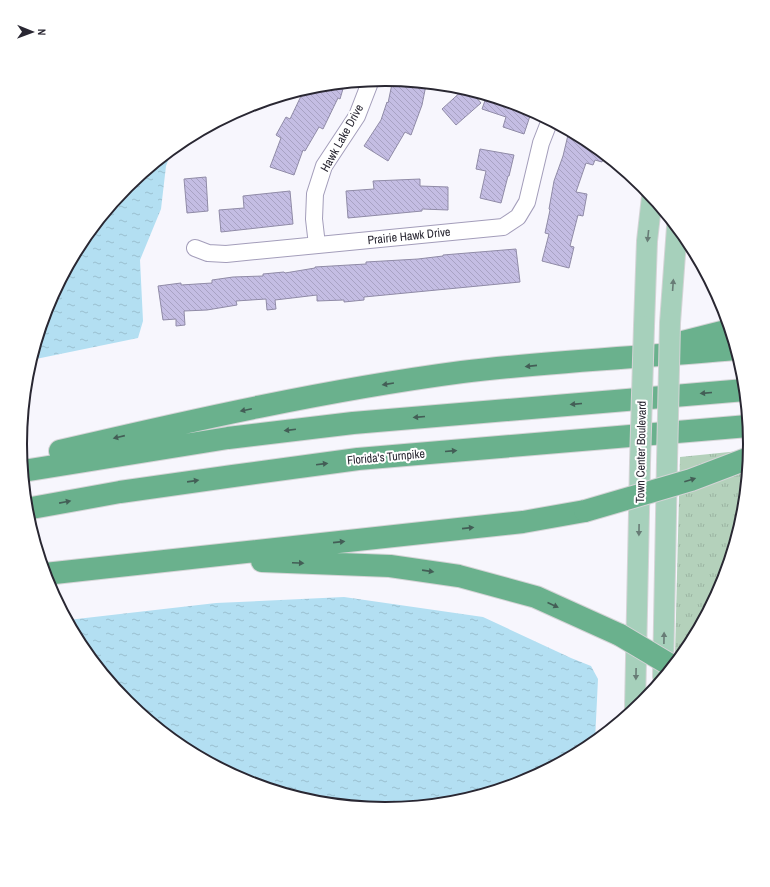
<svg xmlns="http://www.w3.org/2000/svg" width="770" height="887" viewBox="0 0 770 887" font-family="'Archivo Narrow',sans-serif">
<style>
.grass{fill:url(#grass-tufts)}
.water{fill:url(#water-ripples)}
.building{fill:url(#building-back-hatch);stroke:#908ba7}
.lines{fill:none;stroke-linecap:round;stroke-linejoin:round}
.minor-casing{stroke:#a39dba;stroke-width:18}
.major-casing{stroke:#d4d4d6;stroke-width:22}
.highway-casing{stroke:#d4d4d6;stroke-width:24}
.minor{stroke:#fff;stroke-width:16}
.major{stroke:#a6d0bb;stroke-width:20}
.highway{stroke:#6ab18d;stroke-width:22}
.major-bridge-casing{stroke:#d4d4d6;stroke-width:22;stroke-linecap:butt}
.highway-bridge-casing{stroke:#d4d4d6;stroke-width:24;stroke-linecap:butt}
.major-bridge{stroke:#a6d0bb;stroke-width:20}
.highway-bridge{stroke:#6ab18d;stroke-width:22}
.oneway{fill:#687c76}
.oneway2{fill:#435e56}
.labels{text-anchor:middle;stroke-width:4;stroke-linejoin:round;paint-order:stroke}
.street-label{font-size:12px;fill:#292732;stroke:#fff}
.rim{fill:none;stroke:#292732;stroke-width:2}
</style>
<defs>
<pattern id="grass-tufts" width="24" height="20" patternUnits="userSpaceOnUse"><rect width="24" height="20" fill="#b4d1bb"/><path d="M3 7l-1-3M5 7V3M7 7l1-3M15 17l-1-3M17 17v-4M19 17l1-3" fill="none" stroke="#9bb3a1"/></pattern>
<pattern id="water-ripples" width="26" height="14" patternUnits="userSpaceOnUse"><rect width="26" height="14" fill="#b3dff2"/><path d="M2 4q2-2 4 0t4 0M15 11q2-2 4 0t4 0" fill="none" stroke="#9abfd0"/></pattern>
<pattern id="building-back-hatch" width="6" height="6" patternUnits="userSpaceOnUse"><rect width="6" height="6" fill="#c4bde3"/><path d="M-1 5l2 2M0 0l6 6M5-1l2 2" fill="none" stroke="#a8a2c3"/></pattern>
</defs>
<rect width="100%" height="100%" fill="#f7f6fd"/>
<path class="grass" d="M749,450L743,515L722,583L688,646L679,658L675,655L680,457Z"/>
<path class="water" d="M173,148L166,166L161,209L140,260L143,321L138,338L31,360L48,304L82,241L127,185Z
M344,597L483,617L571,658L591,666L598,679L595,741L588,747L524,781L456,802L385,808L314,801L245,781L182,747L127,701L81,646L68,620L216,603Z"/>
<path class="building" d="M393,79L426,85L422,105L411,135L405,132L388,161L364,146L381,120L387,102L388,103Z
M345,82L340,99L338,98L323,129L319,127L305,151L303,150L294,175L270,167L281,138L276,135L286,117L290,119L302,94L305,96L308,87L314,85Z
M465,88L470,90L481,103L456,125L442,109Z
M487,95L525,106L532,110L524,134L503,127L506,117L482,109Z
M568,135L590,142L605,154L602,162L595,160L593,165L586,163L576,192L587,194L583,216L578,215L570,246L574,247L569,268L542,261L549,234L545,233L550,210L549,209L554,181L563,156Z
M480,149L514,155L509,176H508L501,203L480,198L486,171L476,169Z
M206,177L208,211L187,213L184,179Z
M420,179V186L448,187V210L422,209V211L348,218L346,191L374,189L373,181Z
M290,191L293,224L221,232L219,210L244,208L243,196Z
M516,249L520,282L364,297V300L344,302V300L317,301V295L292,298L275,300L276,309L267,310L266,299L236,301L237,305L207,310L184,311L185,325L176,326V319L163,320L158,286L181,283V285L212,283V280L233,277L263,276V274L284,272L285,273L315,268V267L366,264V262L418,259L443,256V255Z"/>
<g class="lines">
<defs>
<path id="minor" d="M317,245L314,219L315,194L324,166L357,116L369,85V80
M195,248L208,253L226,254L503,227L518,217L527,202L541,143L550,120"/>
<path id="major" d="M670,323L677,227
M644,326L647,241L652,197
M663,677L667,461
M635,708L640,463"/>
<path id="highway" d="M679,343L730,330
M60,451C193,420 326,390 462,372C553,361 645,357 736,349
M23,471L228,438L353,423L745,390
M26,509L120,492L233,476L358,459L748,426
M262,561L390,566L459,576L536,597L620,635
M45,574L523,522L585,511"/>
</defs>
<use href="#minor" class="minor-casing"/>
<use href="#major" class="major-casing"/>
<use href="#highway" class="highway-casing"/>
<use href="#minor" class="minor"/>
<use href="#major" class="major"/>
<use href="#highway" class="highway"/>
<defs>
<path id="major-bridge" d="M667,461L670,323
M640,463L644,326"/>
<path id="highway-bridge" d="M585,511L691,480L749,458
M620,635L672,666"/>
</defs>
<use href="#major-bridge" class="major-bridge-casing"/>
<use href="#highway-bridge" class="highway-bridge-casing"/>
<use href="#major-bridge" class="major-bridge"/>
<use href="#highway-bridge" class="highway-bridge"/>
</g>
<defs><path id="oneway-solid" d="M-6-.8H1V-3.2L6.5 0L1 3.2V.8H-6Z"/></defs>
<g class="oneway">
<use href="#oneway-solid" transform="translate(648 236) rotate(96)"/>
<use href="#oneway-solid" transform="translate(673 285) rotate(-86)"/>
<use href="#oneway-solid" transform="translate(639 530) rotate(91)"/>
<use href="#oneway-solid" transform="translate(664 638) rotate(-89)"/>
<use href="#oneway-solid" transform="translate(636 674) rotate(91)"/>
</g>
<g class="oneway2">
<use href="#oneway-solid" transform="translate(531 366) rotate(174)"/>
<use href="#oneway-solid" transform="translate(388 384) rotate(171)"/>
<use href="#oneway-solid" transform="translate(706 393) rotate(175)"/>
<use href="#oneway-solid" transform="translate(576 404) rotate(175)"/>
<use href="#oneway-solid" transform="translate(246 410) rotate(168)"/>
<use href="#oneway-solid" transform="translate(419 417) rotate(175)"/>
<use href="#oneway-solid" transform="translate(290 430) rotate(173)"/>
<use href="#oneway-solid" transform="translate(119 437) rotate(167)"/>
<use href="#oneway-solid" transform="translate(451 451) rotate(-5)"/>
<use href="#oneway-solid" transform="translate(322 464) rotate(-7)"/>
<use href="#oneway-solid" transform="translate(690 480) rotate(-18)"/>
<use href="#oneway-solid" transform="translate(193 481) rotate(-8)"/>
<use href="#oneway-solid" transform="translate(65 502) rotate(-11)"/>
<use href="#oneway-solid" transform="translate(468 528) rotate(-6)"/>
<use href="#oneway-solid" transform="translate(339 542) rotate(-6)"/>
<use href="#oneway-solid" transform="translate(298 563) rotate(2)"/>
<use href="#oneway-solid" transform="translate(428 571) rotate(8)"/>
<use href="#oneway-solid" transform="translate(553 605) rotate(24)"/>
</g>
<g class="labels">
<g class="street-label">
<text transform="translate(342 138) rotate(-61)" y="4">Hawk Lake Drive</text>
<text transform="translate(409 236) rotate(-6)" y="4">Prairie Hawk Drive</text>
<text transform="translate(641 452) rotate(-89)" y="4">Town Center Boulevard</text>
<text transform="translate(386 457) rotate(-5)" y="4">Florida's Turnpike</text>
</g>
</g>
<path d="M0 0H770V887H0ZM27 444a358 358 0 1 1 716 0a358 358 0 1 1-716 0Z" fill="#fff" fill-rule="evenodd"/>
<path class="rim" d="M27 444a358 358 0 1 1 716 0a358 358 0 1 1-716 0Z"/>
<g transform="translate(32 32) rotate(91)" stroke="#ffffff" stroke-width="3" paint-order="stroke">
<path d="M0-3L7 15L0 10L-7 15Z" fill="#292732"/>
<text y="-6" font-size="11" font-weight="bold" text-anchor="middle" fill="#292732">N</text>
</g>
</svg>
